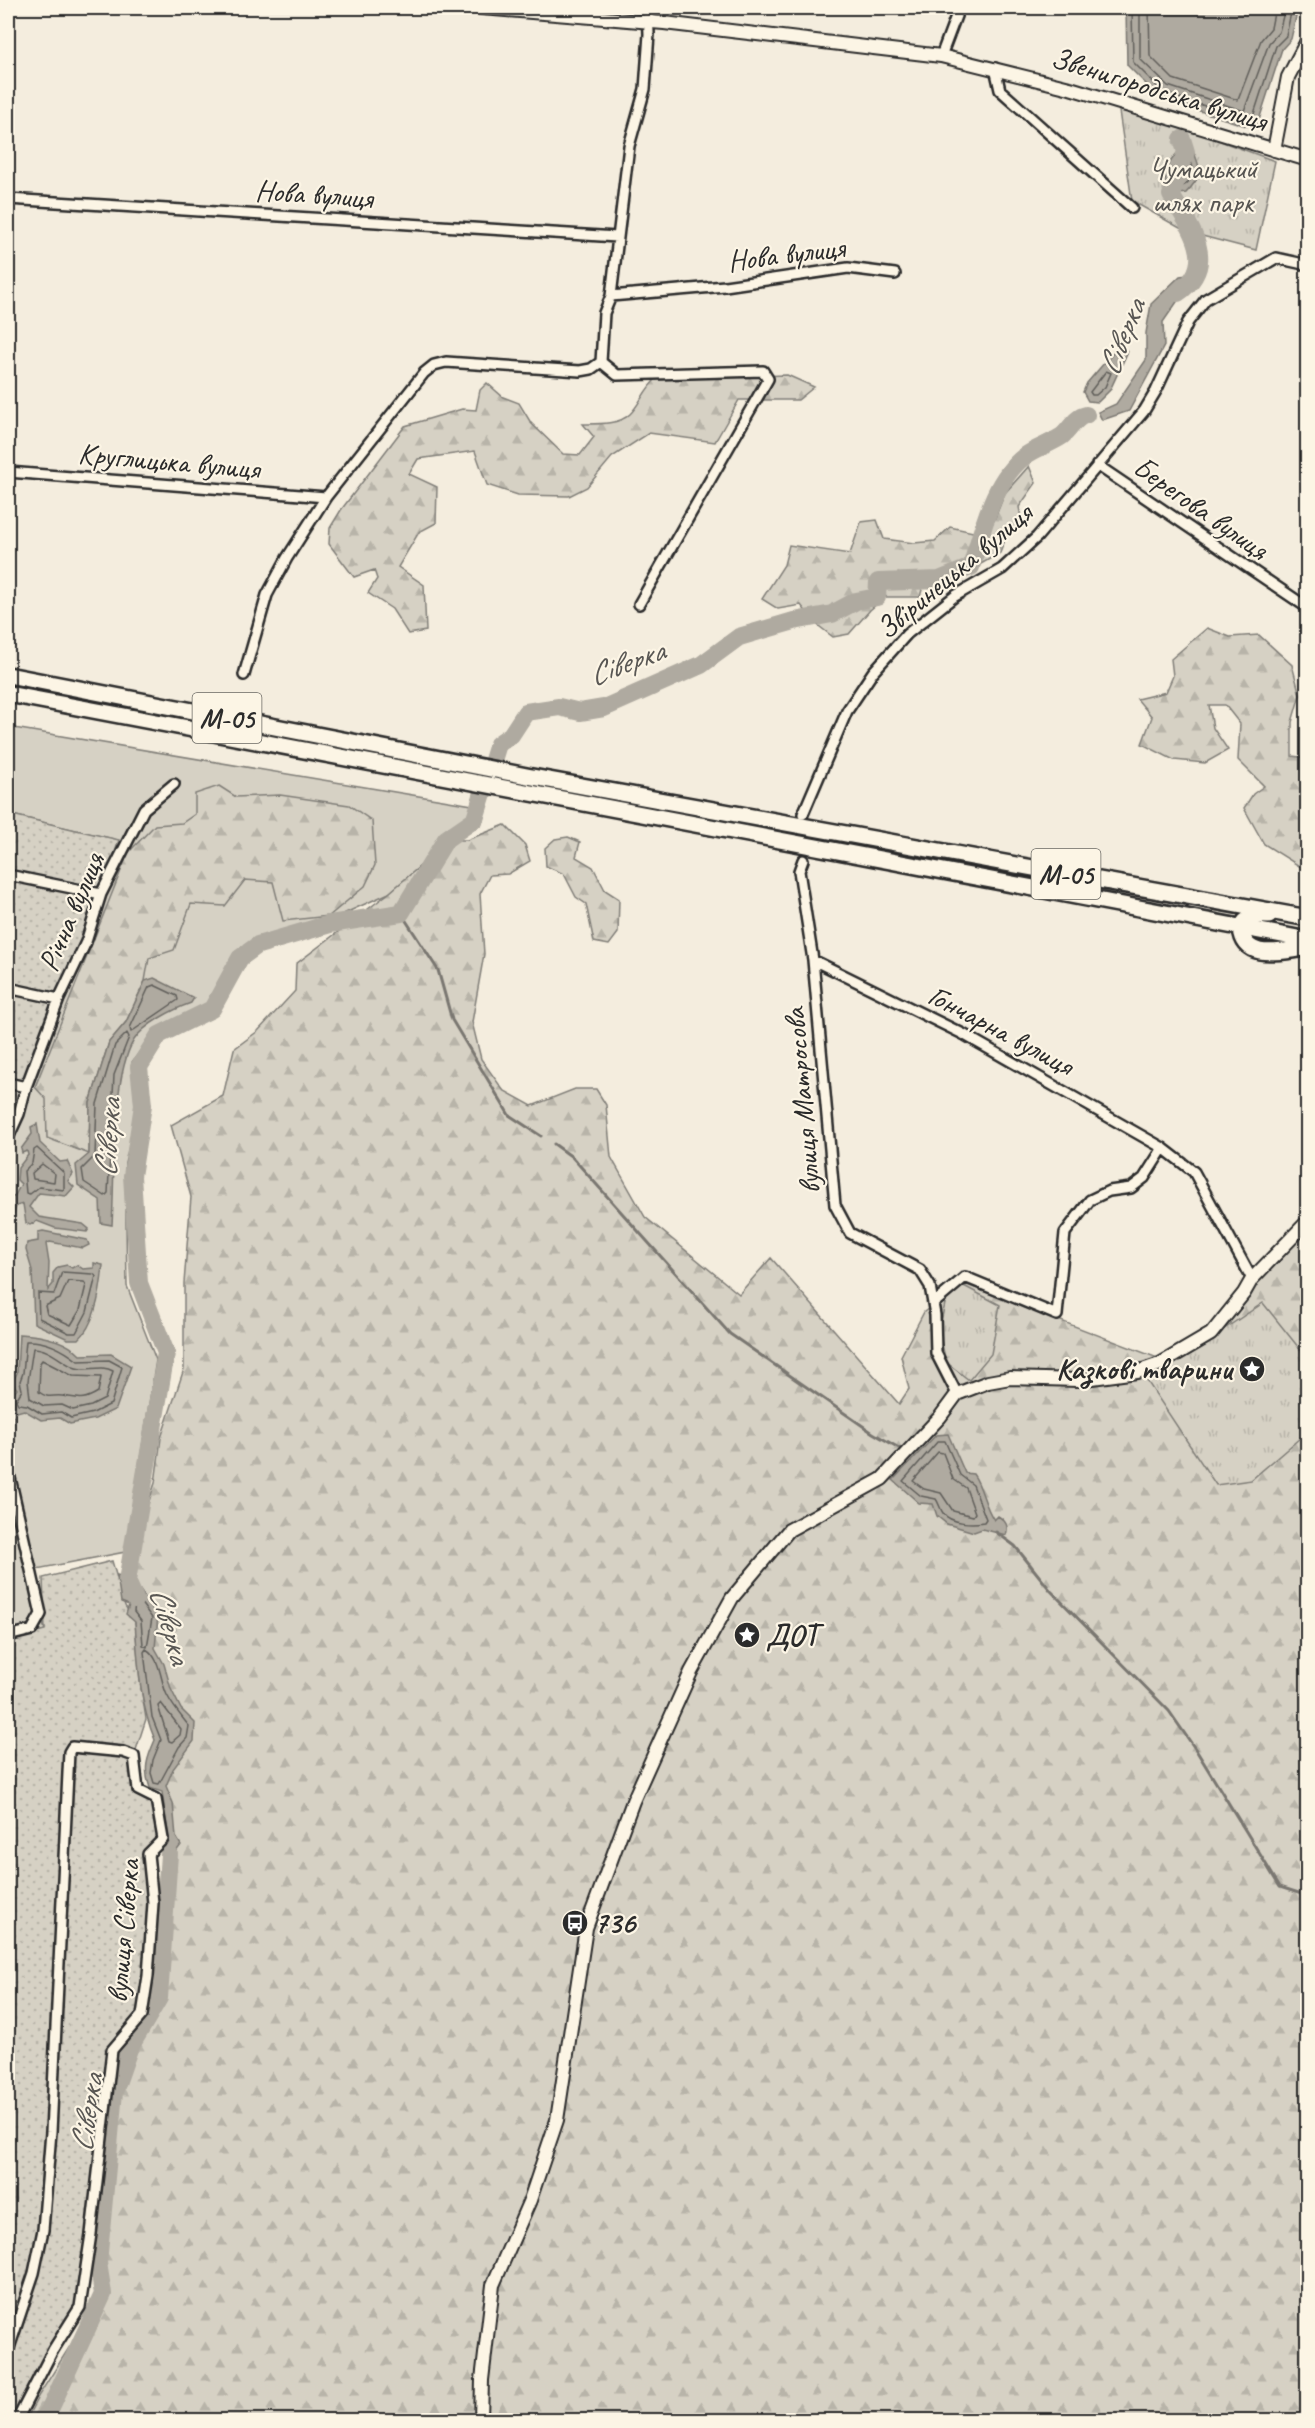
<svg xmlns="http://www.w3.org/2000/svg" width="1315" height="2428" viewBox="0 0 1315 2428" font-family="Caveat,sans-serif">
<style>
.grass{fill:#d6d1c4;stroke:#807e78;stroke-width:1.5}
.forest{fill:url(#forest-firs);stroke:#807e78;stroke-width:1.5}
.park{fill:url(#park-tufts);stroke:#807e78;stroke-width:1.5}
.garden{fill:url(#garden-dots);stroke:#807e78;stroke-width:1.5}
.water{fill:#afaaa0;stroke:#7a7771;stroke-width:1.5}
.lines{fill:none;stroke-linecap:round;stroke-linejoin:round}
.shore{stroke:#605e5a;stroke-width:1.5}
.stream{stroke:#7a7771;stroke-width:3}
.river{stroke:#afaaa0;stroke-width:18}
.minor-casing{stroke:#2b2b2b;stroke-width:14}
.tertiary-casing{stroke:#2b2b2b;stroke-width:16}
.trunk-casing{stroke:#2b2b2b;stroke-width:20}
.minor{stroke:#fcf5e5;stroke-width:9}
.tertiary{stroke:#fcf5e5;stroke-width:12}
.trunk{stroke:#fcf5e5;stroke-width:15}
.labels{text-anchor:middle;stroke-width:4.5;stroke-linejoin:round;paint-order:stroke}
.shield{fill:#fcf5e5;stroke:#6a6863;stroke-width:1.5}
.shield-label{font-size:28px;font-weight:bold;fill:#2b2b2b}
.street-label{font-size:30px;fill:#2b2b2b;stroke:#fcf5e5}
.park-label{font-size:30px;fill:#565451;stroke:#fcf5e5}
.poi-label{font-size:30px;font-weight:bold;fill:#2b2b2b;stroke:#fcf5e5;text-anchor:start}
.water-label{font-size:32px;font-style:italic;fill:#595754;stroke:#fcf5e5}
</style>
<defs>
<pattern id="forest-firs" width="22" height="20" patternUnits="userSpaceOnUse" patternTransform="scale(1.5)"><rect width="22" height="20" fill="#d6d1c4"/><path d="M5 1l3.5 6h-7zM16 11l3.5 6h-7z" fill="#b8b4a9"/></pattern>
<pattern id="park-tufts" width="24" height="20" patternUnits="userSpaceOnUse" patternTransform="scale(1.5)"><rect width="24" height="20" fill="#d6d1c4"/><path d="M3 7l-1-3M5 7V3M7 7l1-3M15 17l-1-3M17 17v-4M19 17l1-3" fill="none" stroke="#b8b4a9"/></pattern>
<pattern id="garden-dots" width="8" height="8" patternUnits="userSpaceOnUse" patternTransform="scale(1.5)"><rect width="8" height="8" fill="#d6d1c4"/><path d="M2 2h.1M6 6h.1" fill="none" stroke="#b8b4a9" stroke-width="1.8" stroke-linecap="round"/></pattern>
</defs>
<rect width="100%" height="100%" fill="#f4edde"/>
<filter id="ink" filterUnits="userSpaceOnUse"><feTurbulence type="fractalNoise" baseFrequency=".0167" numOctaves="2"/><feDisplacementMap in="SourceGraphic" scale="12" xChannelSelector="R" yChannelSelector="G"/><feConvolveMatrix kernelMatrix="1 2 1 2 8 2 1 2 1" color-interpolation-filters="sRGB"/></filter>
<g filter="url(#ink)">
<path class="grass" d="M8,727L472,805L475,819L389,893L343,914L265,936L238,954L208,1003L154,1032L132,1062L136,1118L125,1162L127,1286L156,1360L125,1552L26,1571L45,1630L8,1640V1465L14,1417L8,1412V1138L101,894L118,840L8,814Z"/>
<path class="forest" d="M787,375L814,387L798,400H739L715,442L649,433L612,457L587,487L569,496L518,495L487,485L475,451L418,459L409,474L437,487L436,523L419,532L398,567L424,585L426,631L408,634L392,609L368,593L377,579L374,570L354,577L329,544L330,528L341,510L405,426L462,409L476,410L480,390L487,383L503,397L519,403L531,423L563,454L580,455L594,437L583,424C597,424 619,425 630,414C640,404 644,390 656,379Z
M1029,466L1036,483L1019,507L1021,517L1005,540L1000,553L950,582L923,586L920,597H885L870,610L849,634L833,637L815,623L801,605L778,609L762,599L784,565L789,545L850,554L861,522L877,520L884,539L914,543L935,541L950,527L973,532L993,523L1005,493Z
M1207,628L1230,637L1259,635L1292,665L1300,695L1292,722V756L1307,758V871L1264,844L1244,808L1253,794L1264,786L1238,760L1240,724L1225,705H1209L1213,728L1228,750L1205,763L1174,760L1142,744L1152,717L1137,699L1166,692L1173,676L1171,659Z
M219,786L236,797L280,795L349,805L372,821L375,865L365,886L329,916L283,921L273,882L245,880L225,906L191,904L174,950L149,958L145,981L126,1022L109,1042L90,1103L89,1154L47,1138L46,1099L35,1087L128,853L155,825L182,823L195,814V794Z
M505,825L525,845L530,861L508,874L490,875L480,894L484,954L472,1022L481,1059L503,1090L532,1106L575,1089H596L606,1105L611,1157L645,1217L739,1294L771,1258L899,1404L909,1389L901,1356L924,1312L962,1283L1160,1359L1183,1354L1307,1228V2420H26L39,2395L103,2294L98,2263L114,2092L129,2049L159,1998L167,1867L172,1838L165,1801L168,1714L122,1583L155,1483L161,1438L184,1369V1283L191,1197L171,1125L223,1096L234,1049L258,1031L295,991L296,964L389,893L450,840H467Z
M568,837L580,842L576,857L593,867L605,890L619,899L618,933L609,945L594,942L586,904L576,897L564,874L546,866L545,848L555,839Z"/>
<path class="park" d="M1118,104L1275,161L1256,250L1187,232L1132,201Z
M962,1285L1000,1305L991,1354L969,1380L946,1362L939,1331L946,1299Z
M1263,1303L1307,1358V1432L1251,1480L1216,1485L1147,1381Z"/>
<path class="garden" d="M8,814L119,840L101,894L8,1138Z
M112,1561L125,1606L135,1621L140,1681L146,1719L134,1756L138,1790L156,1799L163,1839L148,1854L153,1903L142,2015L112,2050L80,2307L17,2420H8V1640L45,1630L43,1578Z"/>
<path class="water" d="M1126,8H1298L1291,39L1282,49L1258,123L1246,126L1160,98L1127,65Z
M1193,151C1203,171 1201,177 1186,193L1171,195C1160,176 1165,167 1178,152Z
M1196,274L1200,280L1187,296H1181L1163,322L1164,346L1129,411L1102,420L1098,412L1116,404L1146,360V333L1151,304L1180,276Z
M1119,346L1128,351L1110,390L1098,402L1088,401L1083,392L1087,383Z
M154,978L194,998L191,1003C174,1009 144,1024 134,1040C111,1077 115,1179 112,1225L101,1223L100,1200L78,1185L76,1165L89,1154L90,1103L109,1042L126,1022L145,981Z
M37,1124L40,1143L60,1162L67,1161L73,1174L68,1181L74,1187L66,1196L39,1193L29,1207L39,1217L83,1224L89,1229L87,1232L55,1228L37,1221L30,1225L26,1223L23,1204L16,1206L14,1214L8,1219V1195L14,1197L21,1184L17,1180L18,1168L28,1155L27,1151L22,1153L21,1149L32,1134L31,1127Z
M43,1231L87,1240L89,1245L83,1248L50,1242L46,1244L49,1263L48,1290L53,1284V1273L58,1267L67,1265L72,1268L77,1265L83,1269L94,1268V1263L103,1265C101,1288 96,1323 79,1339H68L34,1323L32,1270L26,1250L27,1243L38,1241V1232Z
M19,1334C40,1335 65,1339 80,1355L111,1354L131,1366L116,1409L95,1419L70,1424L60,1418L41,1420L24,1410L17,1412L10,1404L8,1394H13L17,1389L12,1383L17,1373Z
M948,1434L965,1473L973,1474C983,1488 984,1506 994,1520L998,1516C1006,1521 1009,1526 1006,1535L982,1529L974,1532L947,1524L937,1516L933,1504L919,1503L893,1480L936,1435Z
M117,1575L132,1579L158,1616L155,1648L164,1664L171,1689L181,1709L195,1723L194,1741L173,1769L166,1786L173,1803L176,1837L181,1845L172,1857L168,1879L162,1866L169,1840L162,1792L150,1788C143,1769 147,1758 155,1740C139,1702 138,1662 135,1622L126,1614L129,1605L121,1602Z"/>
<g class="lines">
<path class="shore" d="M1132,8L1133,62L1164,93L1246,119L1253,117L1276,46L1286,36L1292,8
M1140,8V59L1168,86L1244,111L1269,43L1279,32L1285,8
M1149,8L1150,56L1173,79L1238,100L1261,40L1271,28L1275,8
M1181,158H1189C1197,171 1191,186 1176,188L1171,170Z
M1106,371L1111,373L1105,387L1096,395H1092L1090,392Z
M154,985L177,996L178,1000L131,1032L130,1028L149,987Z
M127,1033L129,1037L114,1075L108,1193L105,1196L84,1182L82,1169L95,1156L97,1104L115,1045Z
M37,1148L64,1173V1190L39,1187L30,1194L26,1193L24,1171L32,1163L34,1150Z
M42,1164L55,1174L54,1182L33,1179L32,1173Z
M62,1272L93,1274L96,1276L87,1312L76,1333H69L39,1318L38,1293L54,1294Z
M68,1281L84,1282L86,1285L80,1310L71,1325L47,1314L45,1306L60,1299Z
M26,1341C46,1340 63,1349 78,1361L109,1360L122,1367L111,1404L93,1413L71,1418L61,1412L42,1414L27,1405L18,1404L16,1400L22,1390L20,1381L23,1373Z
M33,1348C50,1348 62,1363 76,1368C88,1372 101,1364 113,1371L105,1399L91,1406L73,1410L62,1405L44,1406L30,1398L28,1381Z
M42,1360L73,1376L101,1377L98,1392C82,1402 78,1398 62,1396C52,1395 48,1399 39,1392L40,1363Z
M938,1441H945L960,1475L973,1485L986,1519L984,1522C973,1524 951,1524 943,1513C940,1509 939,1503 936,1499L921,1496L903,1481Z
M938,1452L943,1453L953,1479L966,1488L975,1513L973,1516L953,1511L941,1493L924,1489L913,1481Z
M129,1587L152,1618L147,1647L143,1645L141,1621L134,1612L135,1601L127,1596L126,1589Z
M146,1649C161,1658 160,1681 167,1695C173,1707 181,1716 189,1726L187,1738L179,1747L159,1784L154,1783L151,1773L153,1760L161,1740L152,1717L144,1652Z
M161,1703L181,1729L180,1735L172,1742L169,1741L158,1706Z"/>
<path class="stream" d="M401,913L438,970L452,1020L509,1115L541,1136
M554,1144L572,1157L730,1334L873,1433L899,1448
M996,1532L1015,1546L1051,1591L1169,1711L1196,1750L1280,1887L1308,1896"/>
<path class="river" d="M1178,293C1220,263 1190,228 1171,195L1186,152L1182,139
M135,1599L127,1581L166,1353L139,1283L132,1176L143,1105L139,1067L159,1035L212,1009L240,958L258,945L330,924L401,913L446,839L475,819L498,744L511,735L526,712L559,707L580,712L604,708L701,665L739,637L794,621L832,614L856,601L877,597L878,582L939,580L971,567C983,530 992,481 1025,456C1036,448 1050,444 1062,436C1070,430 1075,417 1086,415
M41,2420L51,2407L103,2294L98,2263L114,2092L129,2049L159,1998L169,1854"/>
<defs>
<path id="minor" d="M941,56L959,8
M995,68L1000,90L1132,208
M8,199L617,237
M611,296L725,286L848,268L895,274
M601,362L617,375L763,371L768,379L639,604
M1097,465L1308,608
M8,472L326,497
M244,675L267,595L287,558L326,497L424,373L434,365L446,362L580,371L591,369L601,362L604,313L611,296L629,146L645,89L649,34L648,8
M803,814L847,711L873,672L907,634L955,596L1002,569L1037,537L1144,411L1156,391L1188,322L1206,299L1276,258L1308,265
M803,860L799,871L813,960L835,1205L850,1233L920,1270L930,1286L935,1315L936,1353L957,1394
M8,875L101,894
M813,960L963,1034L1163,1148L1194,1172L1252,1279
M8,988L59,999
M8,1083L26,1087
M8,1138L19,1114L26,1087L59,999L86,942L101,894L144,809L174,784
M933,1304L965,1277L1057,1315L1065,1233L1090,1200L1109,1191L1131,1188L1144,1178L1163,1148
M8,1469L41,1614L32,1630L8,1636
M8,2351L34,2273L43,2230L51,2132L69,1752L72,1747L123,1752L134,1756L138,1790L156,1799L163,1839L148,1854L153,1903L148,1976L142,2015L112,2050L91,2234L80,2307L53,2350L17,2420"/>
<path id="tertiary" d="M482,8L664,23L941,56L1070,88L1308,160
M1274,150L1288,77L1308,39
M481,2420L482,2380L493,2285L530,2200L557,2120L586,1928L633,1801L691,1672L732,1598L789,1530L882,1479L940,1417L957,1394L988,1382L1010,1378L1077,1380L1137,1372L1160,1364L1211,1334L1244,1293L1252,1279L1308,1221"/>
<path id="trunk" d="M8,675L527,776L1308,918
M8,694L1308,940
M1269,916C1256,915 1246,916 1241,928C1244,963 1283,950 1308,948"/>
</defs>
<use href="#minor" class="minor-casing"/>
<use href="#tertiary" class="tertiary-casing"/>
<use href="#trunk" class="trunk-casing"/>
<use href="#minor" class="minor"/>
<use href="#tertiary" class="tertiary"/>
<use href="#trunk" class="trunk"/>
</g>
</g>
<defs>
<symbol id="sight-disc" viewBox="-11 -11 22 22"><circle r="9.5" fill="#2b2b2b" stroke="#fcf5e5"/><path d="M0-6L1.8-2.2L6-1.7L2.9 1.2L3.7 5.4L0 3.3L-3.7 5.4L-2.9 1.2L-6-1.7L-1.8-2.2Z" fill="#fff"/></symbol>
<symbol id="bus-disc" viewBox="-11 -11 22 22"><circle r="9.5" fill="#2b2b2b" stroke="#fcf5e5"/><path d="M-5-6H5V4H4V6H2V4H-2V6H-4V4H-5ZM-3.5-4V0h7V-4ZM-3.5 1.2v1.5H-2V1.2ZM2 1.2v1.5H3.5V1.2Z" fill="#fff"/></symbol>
</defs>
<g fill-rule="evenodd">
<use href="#sight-disc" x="1237" y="1354" width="30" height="30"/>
<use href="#sight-disc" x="732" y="1620" width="30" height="30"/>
<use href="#bus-disc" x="560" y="1908" width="30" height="30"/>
</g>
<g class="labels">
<g class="shield">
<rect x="192.5" y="693" width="69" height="50" rx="4.5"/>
<rect x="1031.5" y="849" width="69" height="50" rx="4.5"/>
</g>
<g class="shield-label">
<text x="227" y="728">М-05</text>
<text x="1066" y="884">М-05</text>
</g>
<g class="street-label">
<text transform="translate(1159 89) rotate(17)" y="10">Звенигородська вулиця</text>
<text transform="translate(314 194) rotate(4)" y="10">Нова вулиця</text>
<text transform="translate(786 254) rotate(-7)" y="10">Нова вулиця</text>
<text transform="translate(169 461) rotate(5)" y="10">Круглицька вулиця</text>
<text transform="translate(1201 508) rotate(35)" y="10">Берегова вулиця</text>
<text transform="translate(954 571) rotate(-40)" y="10">Звіринецька вулиця</text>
<text transform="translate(71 912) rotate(-67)" y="10">Річна вулиця</text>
<text transform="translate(1001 1030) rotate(28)" y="10">Гончарна вулиця</text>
<text transform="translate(802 1101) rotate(-95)" y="10">вулиця Матросова</text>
<text transform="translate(123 1931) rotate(-85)" y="10">вулиця Сіверка</text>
</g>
<g class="park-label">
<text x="1203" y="178">Чумацький<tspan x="1203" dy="34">шлях парк</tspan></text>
</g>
<g class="poi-label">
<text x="1232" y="1379" text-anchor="end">Казкові тварини</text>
<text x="766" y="1645">ДОТ</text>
<text x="594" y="1933">736</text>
</g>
<g class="water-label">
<text transform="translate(1121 337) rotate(-68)" y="11">Сіверка</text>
<text transform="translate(626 662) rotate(-20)" y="11">Сіверка</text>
<text transform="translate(107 1138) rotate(-86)" y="11">Сіверка</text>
<text transform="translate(171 1625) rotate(74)" y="11">Сіверка</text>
<text transform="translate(86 2113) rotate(-81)" y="11">Сіверка</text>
</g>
</g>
<rect width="1315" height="2428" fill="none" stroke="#fcf5e5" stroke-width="30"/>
<rect x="15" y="15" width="1285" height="2398" fill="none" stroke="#2b2b2b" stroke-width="2" filter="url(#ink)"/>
</svg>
